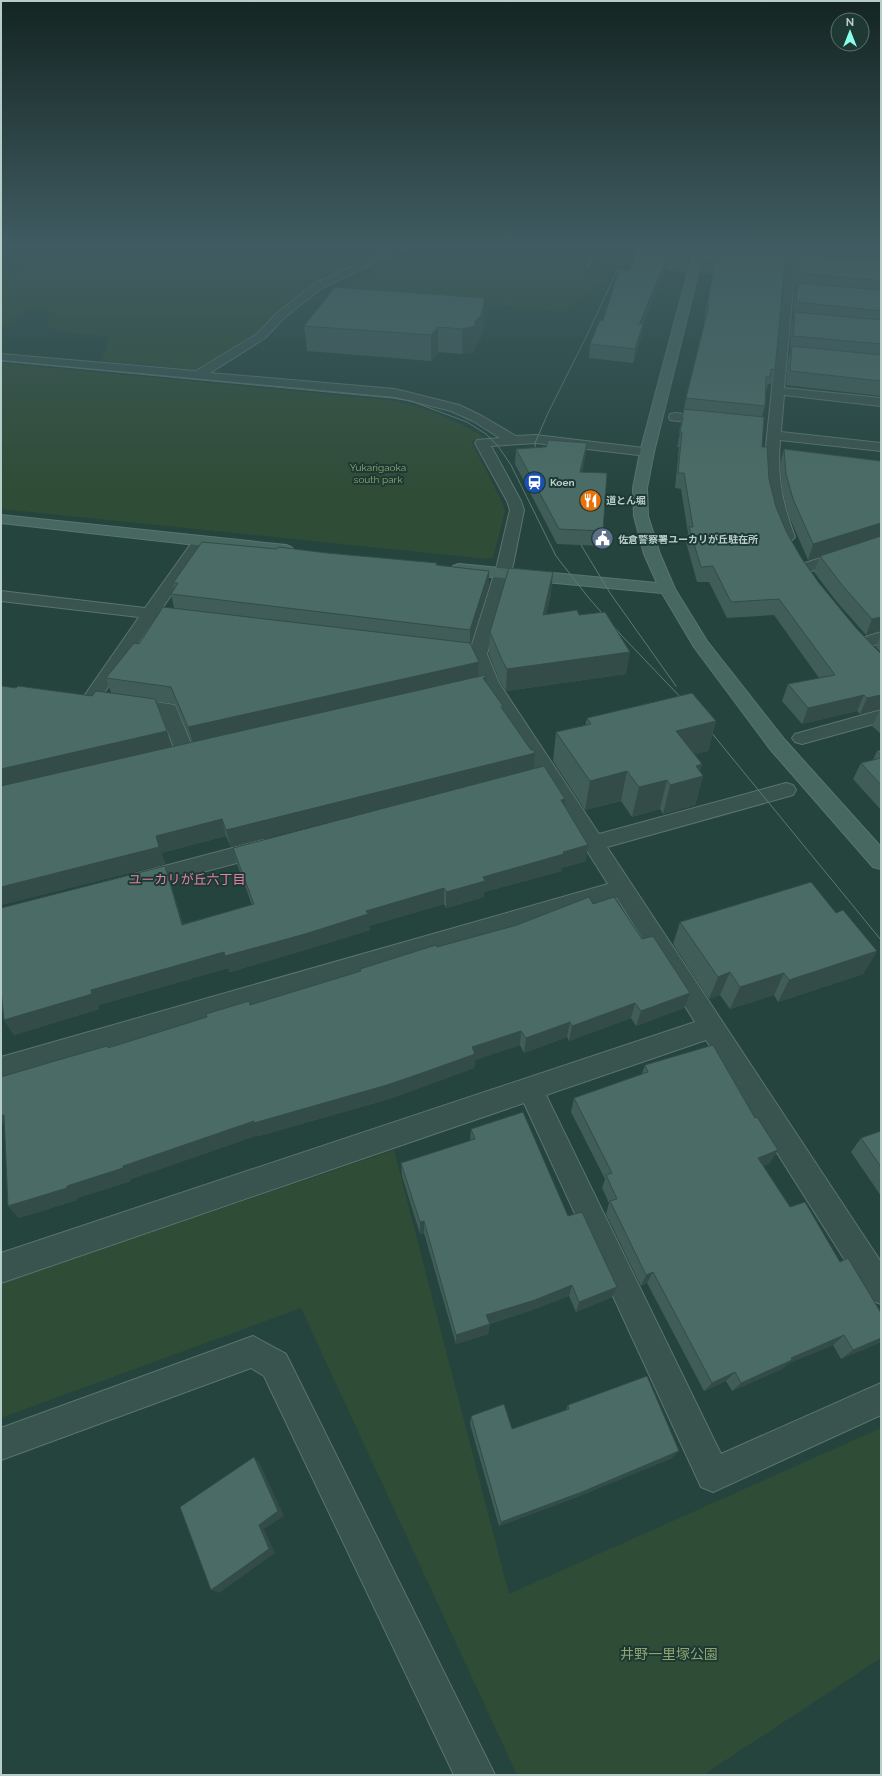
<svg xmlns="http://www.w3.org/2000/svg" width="882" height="1776" viewBox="0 0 882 1776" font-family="Raleway,'Noto Sans JP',sans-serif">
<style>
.green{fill:#2f4c36}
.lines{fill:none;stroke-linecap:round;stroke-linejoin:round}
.stream{fill:#32655b;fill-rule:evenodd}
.street-casing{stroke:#5b746e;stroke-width:2}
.secondary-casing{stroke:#5b746e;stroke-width:2}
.street{fill:#39534e;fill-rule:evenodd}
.secondary{fill:#476761;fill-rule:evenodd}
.tram{stroke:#5b7a74;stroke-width:1}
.wall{fill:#405d58;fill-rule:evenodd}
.shaded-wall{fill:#344c47}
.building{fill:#4b6c66;stroke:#344c47}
.labels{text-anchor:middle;stroke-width:4;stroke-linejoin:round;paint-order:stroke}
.far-park-label{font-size:10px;fill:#8fa573;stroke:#1e3933}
.far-poi-label{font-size:10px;font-weight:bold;fill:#b7cdc9;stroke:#1e3933;text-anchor:start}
.neighbourhood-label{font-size:13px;fill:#e481a4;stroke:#1e3933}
.near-park-label{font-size:14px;fill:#8fa573;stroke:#1e3933}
</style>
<rect width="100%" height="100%" fill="#25443d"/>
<path class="green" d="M65,245H273L293,247L299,245H403L326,279L278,314L255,335L198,370L102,361L109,337L56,331L46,327L50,311L31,308L8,326H1V274L40,269L65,250Z
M427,245H518L570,251L560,265L608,277L564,312L339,290C366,272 401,265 427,245Z
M1,363L389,400C426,408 454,418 485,438L471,441L502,502L505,511L493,558L487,559L1,509Z
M394,1150L509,1594L881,1428V1658L703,1775H517L301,1308L1,1418V1283Z"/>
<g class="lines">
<path class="stream" d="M596,245H600L589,268L585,269Z"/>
<defs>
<path id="street" d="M399,245H412L322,288L285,317L265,338L210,373L395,389L459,405L482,416L516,436L536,435L652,449L654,452L652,455L647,456L536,443L491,446L521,501L524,510L513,565L487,654L499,683L599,834L786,783L793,785L796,790L793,795L607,847L881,1262V1304L870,1300L706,1040L546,1095L721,1454L881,1383V1415L713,1492L701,1487L524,1103L1,1283V1253L695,1022L617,898L1,1079V1057L608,884L481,683L469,654L497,565L510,510L507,501L475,443L477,440L500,438L473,421L451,411L395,397L1,360V354L196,371L257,334L277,313L314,284Z
M787,245H797L784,388L881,398V406L784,395L781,432L881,443V451L780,440C777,477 782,502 795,537L792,540L787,542L782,540C769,522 766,487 764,465Z
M675,413L711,417L716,418L717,421L716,424L711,425L670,420L669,417L670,414Z
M200,536L205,538L208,541L161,610L193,614L195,618L193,622L187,623L155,619L97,703L91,705L85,703L82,699L139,617L1,601V591L145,608L195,538Z
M881,538V548L802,574L796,572L794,569L796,566Z
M881,632V643L862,649L856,648L853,644L856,640Z
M129,698L175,705L195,753L192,758L185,760L178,758L161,714L122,708L120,704L122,700Z
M881,710V722L802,744L795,742L792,738L795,734Z
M263,840L271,842L274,848L271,854L138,889L130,887L127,881L130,875L138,873Z
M253,1336L286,1354L495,1775H454L264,1376L251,1368L1,1460V1428Z"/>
<path id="secondary" d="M695,245H705L654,452L647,488L648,516L660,554L675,589L707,641L784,739L881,847V869L873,867L770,749L694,647L662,593L459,574L453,572L451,569L453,566L459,564L657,583L644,554L634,516L633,488L640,452Z
M757,256L881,266V272L754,261L752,259Z
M1,515L286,545L291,547L294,550L291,553L286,555L1,523Z"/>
</defs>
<use href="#street" class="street-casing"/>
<use href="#secondary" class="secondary-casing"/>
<use href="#street" class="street"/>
<use href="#secondary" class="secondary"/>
<path class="tram" d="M1,361L392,398L411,401L467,422L486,434L498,446L511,465L556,556L588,597L622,636L687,704
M536,459L535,443L548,413L589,331L629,245
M575,535L610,593L676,686
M706,726L881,940"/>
</g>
<path class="wall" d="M695,245L686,272L665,270L643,324L641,338L633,363L589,358L590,344L630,271Z
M706,245H787L785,253L775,370L771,384H768L766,391L765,406L762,417V447L769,479L776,507L787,533L881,709L860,714L857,711L802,724L782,701L788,684L819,678L774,615L727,618L709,582H697L686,542L688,533L681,489L675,488L679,447H677L680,433H679L686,398L706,318H704L713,274L700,273L702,261Z
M798,245H881V396L786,385L788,360L791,350H790L791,326L794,316H793L794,296L797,286H795L796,266L799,258H797Z
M484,323L480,340L475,346L474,352L462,354L438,352L431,361L307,351L304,326Z
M587,443L585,458L582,472L603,531L600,546L557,544L515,464L516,449Z
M784,449L881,461V631L866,635L836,601L814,572L820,556L808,560L788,514L782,489L780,464Z
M327,553L437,563V565L489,571V587L471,644L479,662L478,677H486V682L503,706V710L531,750L535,753L534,769L565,806L586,861L562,868V871L484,892V897L446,908L444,904L369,926L370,930L308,949L230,972L228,968L99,1005V1009L14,1035L4,1020L170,882L183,924L252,905L237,864L233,848L523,772L231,847L226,836L161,853L165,864L1,905V686L92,696L111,693L106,678L174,608L171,594L174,589L173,583ZM156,701L175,704L192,742L172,747L167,731Z
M551,594L546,614L579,615L626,674L506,691L500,682L489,654L490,632Z
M881,634V653L876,647Z
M881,709V734L872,726L880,710Z
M587,718L716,721L708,751L694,754L702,764L700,771L703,776L695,805L663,814L660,809L632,817L621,801L585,810L553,761L556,732L585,726Z
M881,750V810L853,779L861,763L873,760L877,751Z
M593,904L684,1008L636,1026L631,1018L569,1041L567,1037L524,1053L520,1045L475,1060L474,1068L422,1087L389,1099L259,1136L258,1135L131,1179V1181L77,1198V1200L19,1218L8,1206L5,1127L1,1122V1077L108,1048L250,1005L360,971V969L437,947Z
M836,913L877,951L863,974L778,1002L774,995L730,1009L720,995L709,999L673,944L680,922Z
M645,1065L755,1118L778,1150L769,1164L763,1166L881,1342L841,1359L833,1345L787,1364L782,1369L732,1391L726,1381L704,1391L647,1283L641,1286L606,1214L609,1203L602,1188L605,1179L571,1112L574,1098L642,1074Z
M471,1129L568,1216L617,1287L612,1297L576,1312L569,1296L532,1310L490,1324L488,1334L456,1344L424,1233L420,1234L402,1176L401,1163L470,1141Z
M881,1131V1196L851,1152L861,1138Z
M568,1405L672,1458L577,1497L499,1526L470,1424L471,1416L512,1429L566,1410Z"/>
<path class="shaded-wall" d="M693,245H695L686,272L688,259Z
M667,258L665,270L637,338L639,324Z
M485,298L484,323L480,340L475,346L474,352L462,354V329L475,321Z
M643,324L641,338L633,363L635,349Z
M438,327V352L431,361V335Z
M587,443L585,458L578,486L580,472Z
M881,523V537L808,560L813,544Z
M489,571V587L470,646V630Z
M553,572L551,594L541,636L543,615Z
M881,617V631L866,635L872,619Z
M630,652L626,674L506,691L507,669Z
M479,662L478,679L193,743L188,727Z
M486,677V694L483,678Z
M864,695L857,711L802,724L808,708Z
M881,695V709L860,714L867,698Z
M716,721L708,751L669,761L676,731Z
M167,731L172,748L1,787V769Z
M535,753L534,769L231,847L226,830Z
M702,764L698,777L703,776L695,805L663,814L670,785L696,766Z
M627,771L621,801L585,810L590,781Z
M667,780L660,809L632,817L639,787Z
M565,799L563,816L561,800Z
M222,819L226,836L161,853L165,864L1,905V887L156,836Z
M588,845L586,861L562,868V871L484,892V897L446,908V892L483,877L563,852Z
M165,866L170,882L188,940L182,925Z
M444,888V904L369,926L370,930L308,949L230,972L228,968L99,1005V1009L14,1035L4,1020L91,990Z
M877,951L863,974L778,1002L789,980Z
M730,972L720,995L709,999L718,977Z
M784,973L774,995L730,1009L740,987Z
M690,993L684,1008L636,1026L641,1011Z
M635,1003L631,1018L569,1041L572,1026Z
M570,1022L567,1037L524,1053L526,1038Z
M521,1031L520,1045L475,1060L474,1068L422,1087L389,1099L259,1136L258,1135L131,1179V1181L77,1198V1200L19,1218L8,1206L254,1121Z
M4,1115L8,1131L1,1122V1116Z
M778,1150L769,1164L750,1171L758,1158Z
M424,1221V1233L420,1234V1222Z
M653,1272L647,1283L641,1286L646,1275Z
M572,1285L569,1296L532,1310L485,1325L486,1315Z
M617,1287L612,1297L576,1312L579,1302Z
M490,1324L488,1334L456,1344V1335Z
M844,1335L833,1345L787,1364L782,1369L732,1391L741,1383L791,1358Z
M881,1338V1342L841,1359L853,1350Z
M735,1372L726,1381L704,1391L712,1383Z
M679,1451L672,1458L577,1497L499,1526L501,1522Z
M254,1457L260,1464L284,1516L264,1529L275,1553L219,1593L211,1590L259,1525Z"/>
<path class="building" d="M637,245H693L688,259L667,258L639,324H643L635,349L590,344L600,320L603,321L619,270L630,271Z
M800,245H881V252L800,246Z
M705,246L786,253L775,370L771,369L770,377H766L765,406L686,398L709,305H707L715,262L702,261Z
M800,254L881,261V281L798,273Z
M798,283L881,290V311L796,302Z
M335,287L485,298L481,315L475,321V326L462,329L438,327L431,335L304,326Z
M795,312L881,320V344L793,336Z
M792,346L881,355V381L790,371Z
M684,409L764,417L762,447H767L769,479L776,507L787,533L802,559L819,583L856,628L881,654V695L867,698L864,695L808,708L788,684L835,675L779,599L731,602L713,566L701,567L689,527H693L684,473H678L682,432H680L683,418H682Z
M548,440L587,443L580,472L607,473L603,531L559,529L516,449L546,447Z
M784,449L881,461V523L813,544L793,499L786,474Z
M881,536V617L872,619L842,585L820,556Z
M202,542L277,549L278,547L327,553L437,563L436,565L489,571L470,630L171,594L178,583H173Z
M509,568L553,572L543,615L577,610L579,615L605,612L630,652L507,669L502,660L490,632Z
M163,607L470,643L479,662L188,727L171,687L106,678L134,643L139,644Z
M485,675L486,677L483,678L503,706L501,707L531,750H534L535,753L226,830L222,819L156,836L159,847L1,887V786Z
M1,686L16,688L18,686L92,696L96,691L155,699L167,731L1,769Z
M692,693L716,721L676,731L702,764L696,766L703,776L670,785L667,780L639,787L627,771L590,781L556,732L591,724L587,718Z
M881,750V755L877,751Z
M881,758V785L861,763Z
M544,766L565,799L561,800L588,845L563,852L564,854L483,877L485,881L446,892L444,888L366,911L368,914L305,934L225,956L224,952L91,990L92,994L4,1020L1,991V908L165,866L182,925L254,904L233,848Z
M811,882L836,913L843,910L877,951L789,980L784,973L740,987L730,972L718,977L680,922Z
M589,897L593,904L614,897L642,939L653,936L690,993L641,1011L635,1003L572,1026L570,1022L526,1038L521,1031L472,1047L475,1054L422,1073L387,1085L254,1123V1121L123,1166V1168L67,1186V1188L8,1206L4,1115L1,1116V1077L48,1063L107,1046L108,1048L207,1017L206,1014L249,1001L250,1005L361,971L360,969L436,945L437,947L517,925Z
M713,1045L755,1118L757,1117L778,1150L758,1158L790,1207L805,1202L840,1262L848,1258L881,1313V1338L853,1350L844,1335L791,1358L792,1360L741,1383L735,1372L712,1383L653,1272L646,1275L610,1201L617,1199L606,1175L612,1173L574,1098L648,1072L645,1065Z
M523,1112L568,1216L582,1212L617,1287L579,1302L572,1285L535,1300L486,1315L490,1324L456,1335L424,1221L420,1222L401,1163L475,1139L471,1129Z
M881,1131V1167L861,1138Z
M647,1376L679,1451L582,1492L501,1522L471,1416L504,1404L512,1429L569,1409L568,1405Z
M254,1457L278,1511L259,1525L269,1549L211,1590L180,1507Z"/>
<linearGradient id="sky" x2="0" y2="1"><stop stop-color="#142522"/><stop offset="0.5" stop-color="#405c62"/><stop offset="1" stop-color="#405c62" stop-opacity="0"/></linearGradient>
<rect width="882" height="494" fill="url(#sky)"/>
<defs>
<symbol id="station-disc" viewBox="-11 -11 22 22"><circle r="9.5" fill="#1a4fb4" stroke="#1e3933"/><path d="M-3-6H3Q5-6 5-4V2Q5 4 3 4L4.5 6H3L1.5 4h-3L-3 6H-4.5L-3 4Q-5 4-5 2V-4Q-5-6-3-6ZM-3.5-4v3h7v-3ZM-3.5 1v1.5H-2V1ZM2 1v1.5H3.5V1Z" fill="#fff"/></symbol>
<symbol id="restaurant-disc" viewBox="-11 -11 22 22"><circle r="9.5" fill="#e8710a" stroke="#1e3933"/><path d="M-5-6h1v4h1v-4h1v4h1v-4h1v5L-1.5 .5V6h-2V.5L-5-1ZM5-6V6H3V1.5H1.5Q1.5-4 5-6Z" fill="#fff"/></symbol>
<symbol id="civic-disc" viewBox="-11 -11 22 22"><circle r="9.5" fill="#5c6f8a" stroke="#1e3933"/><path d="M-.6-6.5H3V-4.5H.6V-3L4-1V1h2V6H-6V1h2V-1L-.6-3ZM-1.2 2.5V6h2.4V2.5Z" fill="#fff"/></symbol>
</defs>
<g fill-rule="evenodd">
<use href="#station-disc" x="522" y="470" width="25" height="25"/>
<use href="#restaurant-disc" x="578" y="488" width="25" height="25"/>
<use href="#civic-disc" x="590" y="526" width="25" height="25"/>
</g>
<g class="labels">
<g class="far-park-label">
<text x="378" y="471">Yukarigaoka<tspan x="378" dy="12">south park</tspan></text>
</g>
<g class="far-poi-label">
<text x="550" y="486">Koen</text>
<text x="606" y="504">道とん堀</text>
<text x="618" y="543">佐倉警察署ユーカリが丘駐在所</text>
</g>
<g class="neighbourhood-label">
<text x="187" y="884">ユーカリが丘六丁目</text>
</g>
<g class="near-park-label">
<text x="669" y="1659">井野一里塚公園</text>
</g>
</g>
<rect width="882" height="1776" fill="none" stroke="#b7cdc9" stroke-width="4"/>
<g transform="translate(850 32)"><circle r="19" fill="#1e3933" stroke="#5b746f"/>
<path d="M0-3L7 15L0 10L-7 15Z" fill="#8affea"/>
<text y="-6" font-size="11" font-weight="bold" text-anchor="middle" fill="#b7cdc9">N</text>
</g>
</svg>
